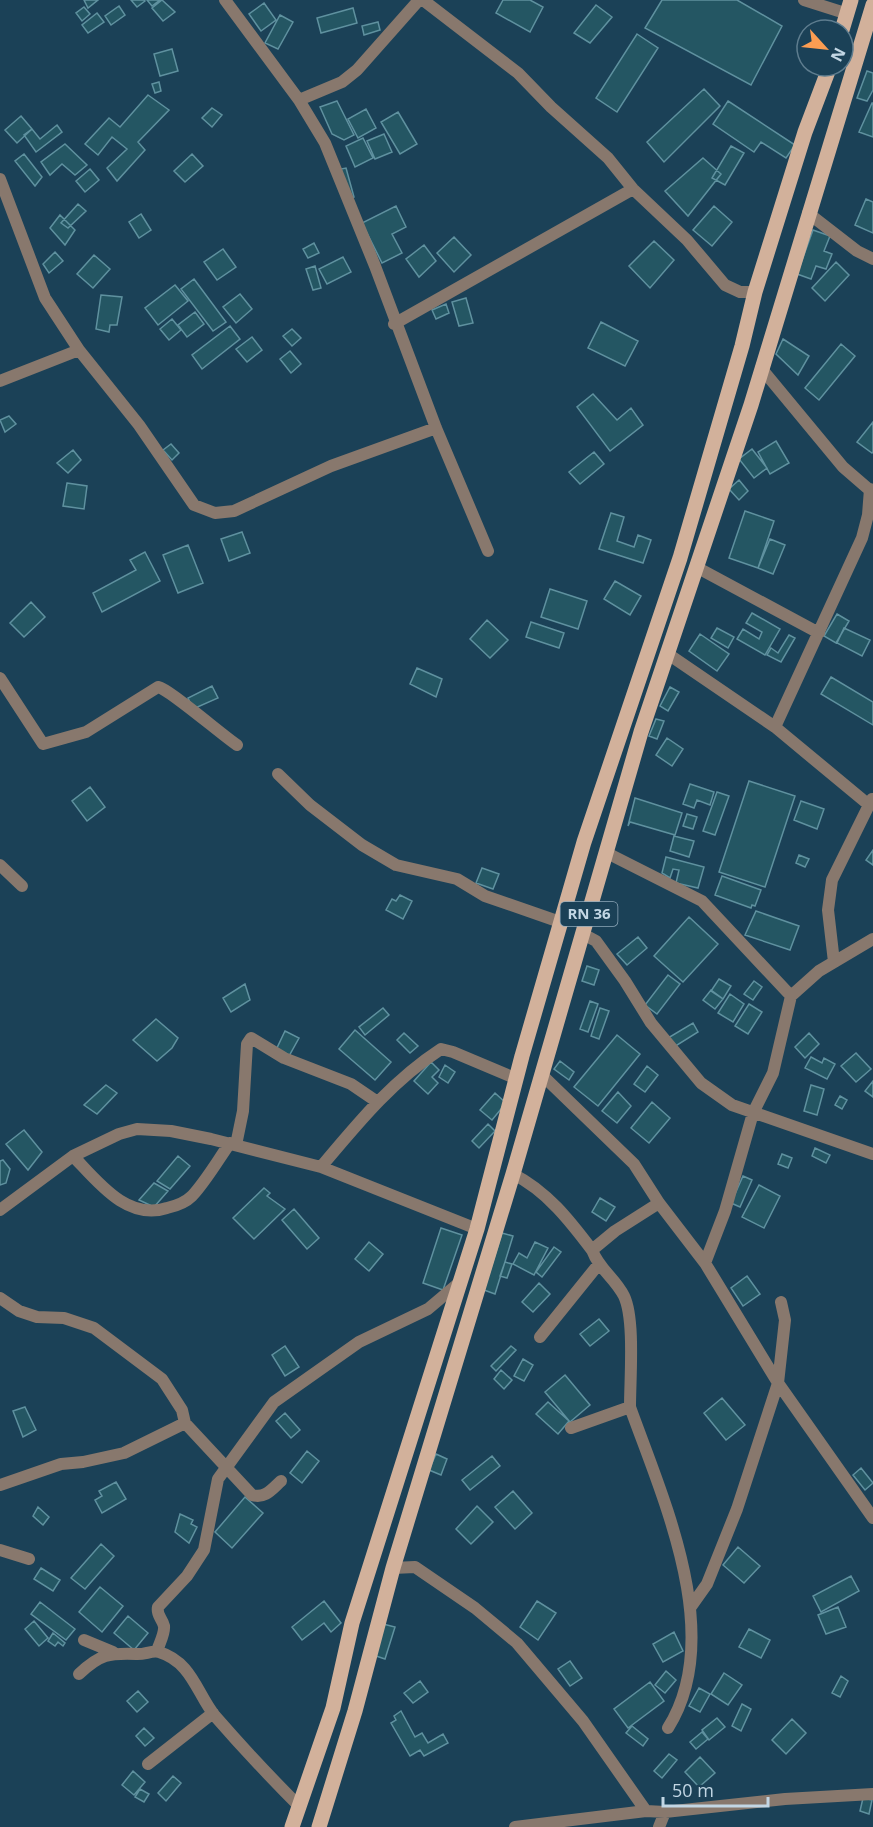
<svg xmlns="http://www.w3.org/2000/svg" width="873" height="1827" viewBox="0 0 873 1827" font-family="'Open Sans',sans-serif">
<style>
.building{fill:#245663;stroke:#5f919f;stroke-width:1.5}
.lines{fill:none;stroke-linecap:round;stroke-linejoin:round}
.minor{stroke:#88786d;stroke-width:12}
.primary{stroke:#d2b19b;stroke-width:15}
.labels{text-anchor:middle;stroke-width:5;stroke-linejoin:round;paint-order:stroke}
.shield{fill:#1b4157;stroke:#90a9ba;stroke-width:1.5}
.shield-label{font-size:15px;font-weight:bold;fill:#c2d6e4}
</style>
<rect width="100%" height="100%" fill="#1b4157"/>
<path class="building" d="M84,0H98L88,8Z
M131,0H144L145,1L137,7Z
M147,0H160L152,6Z
M162,0L175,12L163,21L152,8Z
M503,0H530L543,7L530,32L496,13Z
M662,0H737L782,26L751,85L645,28Z
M264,3L276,20L261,31L249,14Z
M596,5L612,17L590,43L574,33Z
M119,6L125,15L111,25L105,16Z
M84,7L90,14L82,21L76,13Z
M353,8L357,23L321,33L317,18Z
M97,13L104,22L88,33L82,25Z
M280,15L293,22L278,49L265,43Z
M378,22L380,30L364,35L362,26Z
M637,34L658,48L617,112L596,98Z
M172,49L178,71L160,76L154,54Z
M867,71L873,73V90L867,101L857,98Z
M159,82L161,91L155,93L152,84Z
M704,89L720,106L664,162L647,142Z
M148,95L169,110L138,142L145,150L117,181L107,168L127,149L112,137L98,155L85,144L109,118L120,127Z
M337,101L354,135L344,140L332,134L320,107Z
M728,101L795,145L786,158L761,142L754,152L713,124Z
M872,103H873V137L859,132Z
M212,108L222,115L212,127L202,118Z
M366,109L376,128L358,138L348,119Z
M398,112L417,144L400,154L381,122Z
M21,116L32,129L17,143L5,130Z
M57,125L62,132L36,152L24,135L32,129L40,139Z
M384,134L392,152L375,159L367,141Z
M363,138L373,158L355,167L346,146Z
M65,144L87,165L75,175L62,164L50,175L41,162Z
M731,146L744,153L725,185L712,178Z
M24,154L42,177L35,186L15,161Z
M192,154L203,166L185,182L174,171Z
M703,158L721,174L688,216L665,191Z
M346,168L354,197L349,199L341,169Z
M90,169L99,180L85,192L76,181Z
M866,199L873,202V233L855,225Z
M78,204L86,211L68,228L61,223Z
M396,206L406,227L392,234L402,253L382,263L362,223Z
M714,206L732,222L712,246L693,230Z
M141,214L151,230L139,238L129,222Z
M60,215L75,230L65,245L50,228Z
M813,230L830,236L824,251L832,254L826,269L816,266L811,279L797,274Z
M454,237L471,255L454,272L437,253Z
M654,241L674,260L650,288L629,266Z
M314,243L319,253L308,258L303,249Z
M424,245L436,261L419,277L406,259Z
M223,249L236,267L217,280L204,262Z
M55,252L63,261L49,273L43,264Z
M94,255L110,269L93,288L77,274Z
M343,257L351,272L327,284L319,269Z
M836,262L849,275L825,301L812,288Z
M315,266L321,288L313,290L306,269Z
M194,279L226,322L213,331L181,289Z
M175,285L188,301L158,325L145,308Z
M240,294L252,309L236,323L223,307Z
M101,295L122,297L117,325H110L109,332L96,329Z
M466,298L473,323L459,326L452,302Z
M446,304L449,313L436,319L432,310Z
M195,312L204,324L187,337L178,325Z
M172,319L181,330L169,340L160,329Z
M601,322L638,341L625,366L588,348Z
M230,326L240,339L202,369L192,355Z
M292,329L301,338L292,346L283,336Z
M252,337L262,350L247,362L236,349Z
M783,339L809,356L798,375L776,354Z
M841,344L855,356L819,400L805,388Z
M290,351L301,364L291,373L280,359Z
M593,394L617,420L631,408L643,425L610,451L577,407Z
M9,416L16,424L5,432L0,420Z
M873,422V452L872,453L857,442Z
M776,441L789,463L770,474L758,452Z
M171,444L179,453L172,460L163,450Z
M752,449L767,468L754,478L739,459Z
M73,450L81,460L68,473L57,463Z
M594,452L604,464L580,484L569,472Z
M739,480L748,491L739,500L729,489Z
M67,483L87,486L84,509L63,506Z
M745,511L774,521L758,568L729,558Z
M611,513L624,517L617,541L634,547L638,535L651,540L643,563L599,549Z
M242,532L250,553L229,561L221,539Z
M770,539L785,545L773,574L758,568Z
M188,545L203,583L178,593L163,555Z
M145,552L160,581L102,612L93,593L136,570L130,560Z
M615,581L641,596L630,615L604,599Z
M550,589L587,601L578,629L541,617Z
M31,602L45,617L24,637L10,623Z
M752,613L780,629L765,655L737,639L743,629L759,639L762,632L746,623Z
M837,614L849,621L836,643L824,636Z
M487,620L508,640L490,658L470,639Z
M531,622L564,633L559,648L526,637Z
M717,628L734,637L728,648L711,638Z
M844,628L870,640L862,656L837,643Z
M700,634L729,654L717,671L689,651Z
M789,635L795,638L781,662L767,655L771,648L778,653Z
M417,668L442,679L436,697L410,684Z
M831,677L873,702V725L821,694Z
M212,686L218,698L193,709L188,698Z
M670,687L679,692L668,711L660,706Z
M656,719L664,721L657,739L649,736Z
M667,738L683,749L672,766L656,755Z
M749,781L795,796L765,887L719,872Z
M690,784L714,792L710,805L697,800L694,808L683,804Z
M90,787L105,807L87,821L72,801Z
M717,792L729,796L715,835L703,831Z
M635,798L682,813L675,835L630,822L628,826Z
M801,801L824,809L817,829L794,820Z
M687,814L697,817L693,829L683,826Z
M674,836L694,841L689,857L670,851Z
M873,850V865L866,860Z
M799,855L809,859L805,867L796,863Z
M666,857L704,867L698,888L676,883L679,870L673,869L670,878L662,873Z
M482,868L499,874L493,889L476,883Z
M722,876L761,890L755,906L752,905L751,908L715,895Z
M400,895L412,901L403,919L386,910L392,899L396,901Z
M756,911L799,926L790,950L745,935Z
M689,917L718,944L683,982L654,956Z
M638,937L647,948L627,965L617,954Z
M587,966L599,970L594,985L582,981Z
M668,975L680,984L657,1014L645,1005Z
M719,979L731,986L723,999L711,991Z
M754,981L762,987L753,1000L744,994Z
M245,984L250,1000L231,1012L223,998Z
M711,990L723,999L715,1009L703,1000Z
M730,994L744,1004L733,1022L718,1013Z
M590,1001L598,1004L588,1032L580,1029Z
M749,1004L762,1012L748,1034L735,1026Z
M383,1008L389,1015L365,1035L359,1027Z
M600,1008L609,1011L599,1039L591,1036Z
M156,1019L178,1038L172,1048L157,1061L133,1040Z
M693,1023L698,1032L674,1047L668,1038Z
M355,1030L391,1062L375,1080L339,1049Z
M285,1031L299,1038L289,1056L276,1050Z
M404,1033L418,1046L410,1053L397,1040Z
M809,1033L819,1044L805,1058L795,1047Z
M617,1035L640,1054L598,1106L574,1087Z
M856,1053L871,1069L856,1082L841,1066Z
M811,1057L822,1063L824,1058L835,1064L827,1079L805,1068Z
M560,1061L574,1072L569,1080L554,1069Z
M431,1062L439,1070L432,1077L438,1083L428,1094L414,1081Z
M445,1065L455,1072L448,1083L439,1077Z
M647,1066L658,1075L645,1092L634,1084Z
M873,1081V1097L865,1091Z
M106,1085L117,1093L97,1114L84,1105Z
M811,1085L824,1089L817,1115L804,1111Z
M618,1092L631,1106L617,1123L602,1111Z
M495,1093L506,1103L492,1120L480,1110Z
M840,1096L847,1100L842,1109L835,1105Z
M652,1102L670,1118L649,1143L631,1128Z
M488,1124L495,1131L479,1148L472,1141Z
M24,1130L42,1152L28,1170L6,1144Z
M815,1148L830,1155L826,1163L812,1156Z
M782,1154L792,1158L788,1168L778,1164Z
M178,1156L190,1166L170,1189L157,1181Z
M3,1160L10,1169L6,1183L0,1185V1161Z
M743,1176L752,1180L740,1207L731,1203Z
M154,1183L168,1191L154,1207L139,1200Z
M759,1185L780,1196L764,1228L742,1217Z
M264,1188L270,1193L267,1196L285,1209L254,1239L233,1218Z
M600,1198L615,1207L606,1221L592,1212Z
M294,1209L319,1238L307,1249L282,1220Z
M441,1228L462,1235L443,1290L423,1283Z
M502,1233L513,1236L495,1294L484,1290Z
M369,1242L383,1254L369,1271L355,1259Z
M535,1242L548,1248L534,1275L513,1264L519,1253L527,1258Z
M554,1247L561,1252L542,1277L536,1272Z
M505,1262L512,1264L507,1278L500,1276Z
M747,1276L760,1294L743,1306L731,1288Z
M539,1283L550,1294L533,1312L522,1302Z
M599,1319L609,1331L590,1346L580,1334Z
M285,1346L299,1367L285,1376L272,1355Z
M511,1346L516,1350L496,1371L491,1366Z
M523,1359L533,1365L524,1381L514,1376Z
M501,1370L512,1380L504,1389L494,1379Z
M565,1375L590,1405L570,1422L545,1392Z
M722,1398L745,1425L726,1440L704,1413Z
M548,1402L569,1421L558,1434L536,1414Z
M25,1407L36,1430L23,1437L13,1411Z
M285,1413L300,1430L291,1438L276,1421Z
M307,1451L319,1461L302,1483L290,1473Z
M436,1454L447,1459L441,1475L429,1470Z
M492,1456L500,1466L470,1490L462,1480Z
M861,1468L873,1483L865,1490L853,1475Z
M116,1482L126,1499L102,1513L95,1500L102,1496L99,1491Z
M513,1491L532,1513L515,1529L495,1507Z
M245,1497L263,1513L232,1548L215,1532Z
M477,1506L493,1522L471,1544L456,1529Z
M38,1507L49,1517L43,1525L33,1516Z
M180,1514L193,1520L191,1524L197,1527L189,1543L175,1532Z
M101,1544L114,1556L85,1589L71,1578Z
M738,1547L760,1566L744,1583L723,1565Z
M41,1568L60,1580L53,1591L34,1579Z
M851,1576L859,1591L821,1612L813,1596Z
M100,1587L123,1606L102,1632L79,1612Z
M324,1601L341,1623L331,1632L324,1623L302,1640L292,1627Z
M537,1601L556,1613L538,1640L520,1627Z
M40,1602L75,1629L66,1640L31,1614Z
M838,1607L846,1627L826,1634L818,1615Z
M128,1616L148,1633L134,1650L114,1633Z
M34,1621L48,1638L39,1646L25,1629Z
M383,1624L395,1627L385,1659L373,1655Z
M749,1629L770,1640L761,1658L739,1647Z
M674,1632L683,1651L663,1662L653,1644Z
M53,1633L65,1643L63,1646L58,1642L55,1646L48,1641Z
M570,1661L582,1678L570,1686L558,1669Z
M666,1671L676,1680L665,1693L655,1685Z
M724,1673L742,1685L728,1705L711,1694Z
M841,1676L848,1681L840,1697L832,1693Z
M420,1681L428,1692L413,1703L404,1693Z
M650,1682L664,1701L628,1728L614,1709Z
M699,1688L710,1694L700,1712L689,1706Z
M138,1691L148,1702L137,1712L127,1701Z
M742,1704L751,1709L741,1731L732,1726Z
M401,1711L415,1737L422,1733L428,1743L443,1734L448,1743L424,1756L420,1750L410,1756L391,1723L396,1720L394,1716Z
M717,1718L725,1727L709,1740L702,1730Z
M792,1719L806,1733L786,1754L772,1740Z
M632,1726L648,1739L643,1746L626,1733Z
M144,1728L154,1738L145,1746L136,1736Z
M702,1732L708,1739L696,1749L690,1742Z
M669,1754L677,1760L662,1778L654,1771Z
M700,1757L715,1773L699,1787L685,1772Z
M133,1771L145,1782L134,1795L122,1785Z
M173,1776L181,1783L166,1801L158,1793Z
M140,1789L149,1794L144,1802L135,1797Z
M863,1798L872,1800L869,1814L860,1811Z"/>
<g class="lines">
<path class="minor" d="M225,0L299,100L325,143L375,266L436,428L488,551
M423,0L518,73L551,107L608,158L633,189L687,240L725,285L740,292H755
M804,0L848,14
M299,100L342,82L357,70L419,0
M0,179L45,298L79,350L139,425L194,505L215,513L234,511L331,466L436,428
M808,213L857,251L873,259
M394,324L633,189
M761,368L843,467L873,493
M0,381L79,350
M698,568L819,633
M668,654L775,727L869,805
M0,678L43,744L86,732L158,687C169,689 222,735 237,745
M775,727L862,538L868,515L870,489
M278,774L310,805L362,845L396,865L457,879L485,896L560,922
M607,853L702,901L791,996
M0,865L22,886
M583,934L596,941L625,981L651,1023L701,1083L732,1105L873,1154
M834,962L828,910L832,880L872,799
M542,1075L634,1164L659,1203L705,1263L778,1383L873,1518
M236,1145L243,1111L247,1044L251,1038L284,1058L351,1084L376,1101
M73,1156C98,1182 127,1221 167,1208C176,1206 185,1203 192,1196C206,1181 218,1160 230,1143
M321,1167C358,1123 392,1081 441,1049L453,1052L517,1079
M513,1174C547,1191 570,1221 592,1250L615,1231L659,1203
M0,1210L73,1156L119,1134L137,1129L171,1131L211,1139L321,1167L477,1229
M705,1263L725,1211L753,1113L773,1073L791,996L819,971L873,939
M0,1298L19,1311L37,1317L64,1318L94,1328L162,1379L182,1410L185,1423
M540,1337L598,1265
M630,1407C663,1499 726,1636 668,1728
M571,1428L630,1407C630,1378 635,1319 624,1296C615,1278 599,1269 592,1250
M0,1485L61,1464L83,1462L124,1453L185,1423L252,1495C265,1499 272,1489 281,1481
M0,1550L29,1559
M393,1568L415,1567L475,1608L517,1643L583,1721L646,1811
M690,1608L707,1584L737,1509L778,1383L785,1320L781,1302
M84,1640L113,1652
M157,1651C159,1644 165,1634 164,1626C162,1618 156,1615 158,1607L187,1576L204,1550L218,1479L274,1402L359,1342L428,1309L460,1282
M79,1674C100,1654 109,1653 136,1654C144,1655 152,1650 159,1652C192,1662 197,1694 215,1716C242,1747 271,1778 300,1807
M148,1764L213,1713
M515,1827L646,1811L665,1812L785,1799L873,1794
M659,1827L665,1812"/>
<path class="primary" d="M842,30L851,0
M292,1827L333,1708L352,1623L477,1229L522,1056L584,842L680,558L742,346L755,292L805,132L830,66
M319,1827L355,1711L393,1568L513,1174L641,732L751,405L873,5"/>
</g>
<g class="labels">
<rect class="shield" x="560.5" y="902" width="57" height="24" rx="4.5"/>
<g class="shield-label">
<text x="589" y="919">RN 36</text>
</g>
</g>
<g transform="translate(825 48) rotate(117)"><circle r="28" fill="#1b4157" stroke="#5e7d8f" stroke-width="1.5"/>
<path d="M0-4.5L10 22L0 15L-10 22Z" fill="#fc9d52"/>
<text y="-9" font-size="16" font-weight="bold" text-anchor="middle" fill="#c2d6e4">N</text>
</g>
<path d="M663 1797v9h105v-9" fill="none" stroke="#c2d6e4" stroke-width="3"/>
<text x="672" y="1797" font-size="18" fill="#c2d6e4" stroke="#1b4157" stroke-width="4.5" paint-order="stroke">50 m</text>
</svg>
